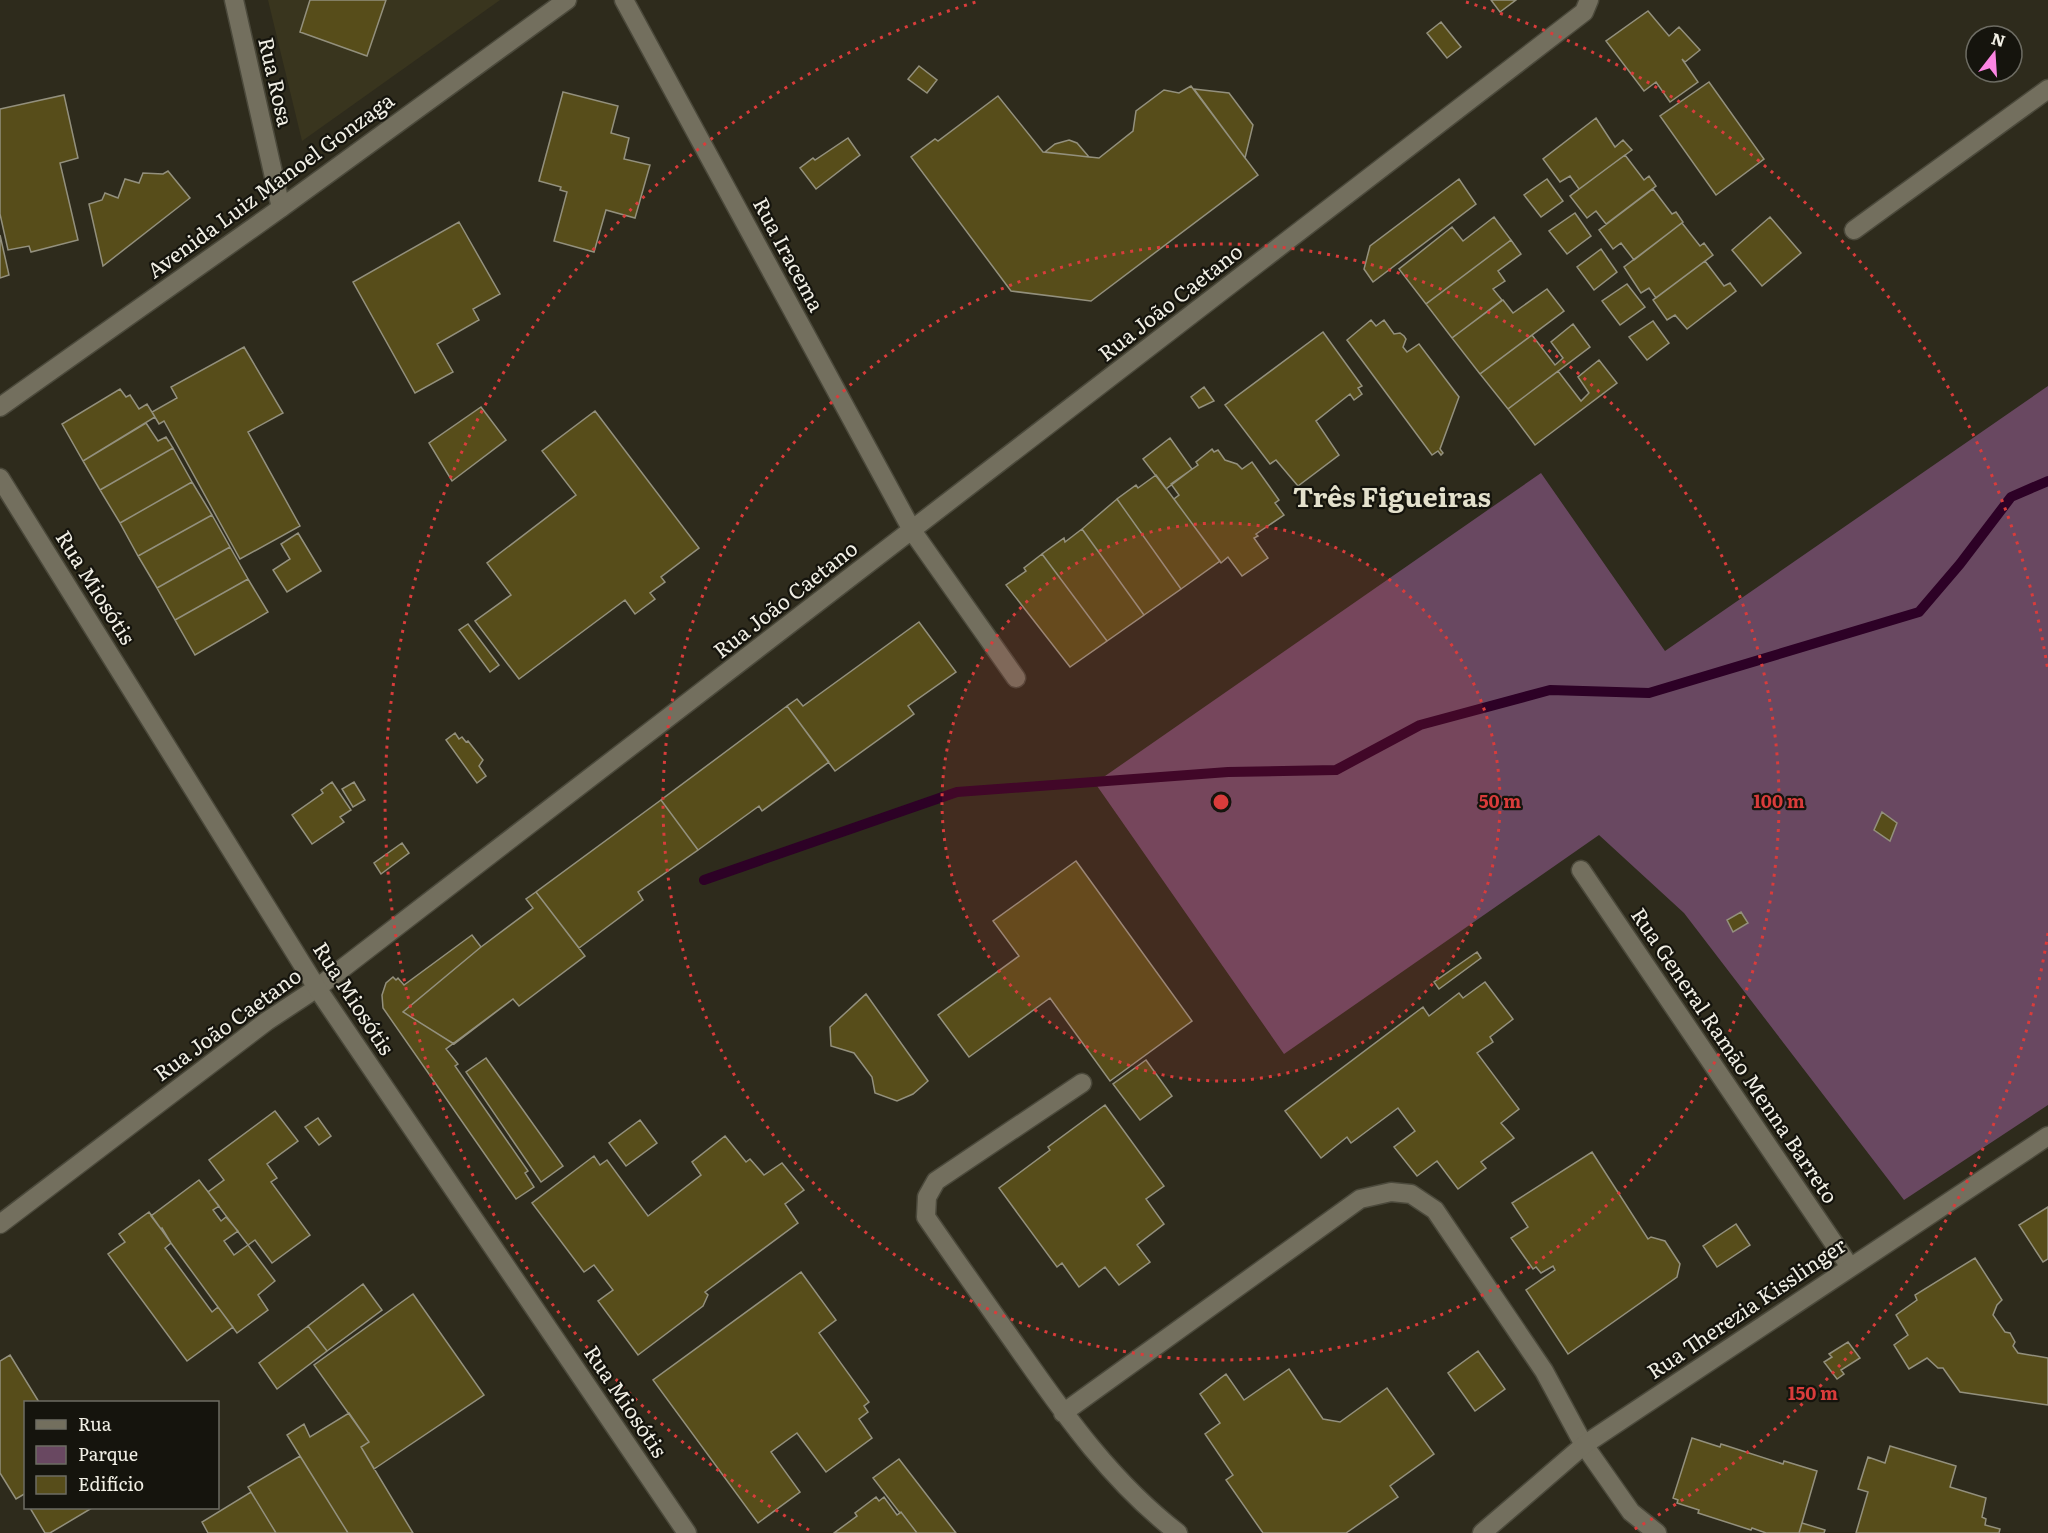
<svg xmlns="http://www.w3.org/2000/svg" width="2048" height="1533" viewBox="0 0 2048 1533" font-family="Literata,serif">
<style>
.built{fill:#39351e}
.green{fill:#694861}
.lines{fill:none;stroke-linecap:round;stroke-linejoin:round}
.stream{stroke:#2d0126;stroke-width:10}
.building{fill:#574d1a;stroke:#93907d;stroke-width:1.5}
.lane-casing{stroke:#4b493b;stroke-width:21}
.street-casing{stroke:#4b493b;stroke-width:21}
.secondary-casing{stroke:#4b493b;stroke-width:21}
.lane{stroke:#736f5e;stroke-width:18}
.street{stroke:#736f5e;stroke-width:18}
.secondary{stroke:#736f5e;stroke-width:18}
.ring{fill:none;stroke:#d93c3b;stroke-width:3;stroke-dasharray:3 6}
.labels{text-anchor:middle;stroke-width:4.5;stroke-linejoin:round;paint-order:stroke}
.street-label{font-size:21px;fill:#f1efe5;stroke:#15140d}
.district-label{font-size:27px;font-weight:bold;fill:#e3e0cc;stroke:#15140d}
.centre{fill:#d93c3b;stroke:#15140d;stroke-width:3}
.ring-label{font-size:18px;text-anchor:middle;font-weight:bold;fill:#d93c3b;stroke:#15140d;stroke-width:4.5;stroke-linejoin:round;paint-order:stroke}
</style>
<rect width="100%" height="100%" fill="#2e2b1c"/>
<path class="built" d="M268,0H500L302,141Z"/>
<path class="green" d="M2048,386V1105L1904,1200L1684,913L1599,835L1284,1054L1095,783L1541,473L1665,651Z"/>
<g class="lines">
<path class="stream" d="M704,880L957,792L1228,772L1336,770L1420,725L1550,690L1649,693L1919,612L1960,564L2011,497L2048,481"/>
</g>
<path class="building" d="M310,0H386L367,56L300,32Z
M1491,0H1516L1500,12Z
M1648,11L1669,36L1679,27L1700,50L1685,62L1682,59L1698,82L1670,102L1656,82L1644,91L1606,41Z
M1441,22L1461,47L1447,58L1427,33Z
M919,66L937,80L927,93L908,79Z
M1709,82L1764,159L1716,195L1660,116Z
M1191,86L1258,175L1091,301L1011,291L911,157L935,139L938,141L998,96L1043,152L1099,158L1133,131L1136,111L1164,90L1179,93Z
M1194,89L1229,93L1253,125L1245,158Z
M563,92L618,106L611,133L629,138L624,159L650,165L635,218L606,210L594,252L554,241L567,192L560,190L561,187L539,181Z
M64,95L78,158L60,163L78,240L31,252L29,246L8,250L0,214V109Z
M1596,118L1615,147L1623,140L1632,150L1579,189L1570,176L1560,182L1543,159Z
M848,138L860,155L816,189L800,168L813,158L815,160Z
M1069,140L1077,143L1089,157L1045,152L1055,144Z
M1625,155L1644,180L1649,176L1656,186L1606,224L1596,211L1587,218L1570,196Z
M168,171L190,198L103,266L89,204L102,200L105,193L118,198L125,179L139,183L143,173L163,174Z
M1459,179L1476,204L1373,282L1364,269L1370,246Z
M1547,179L1563,201L1541,217L1524,195Z
M1653,189L1672,214L1676,212L1683,222L1634,260L1621,243L1613,249L1599,230Z
M1575,213L1591,236L1567,254L1549,231Z
M1494,217L1511,240L1426,304L1399,269L1452,227L1463,241Z
M1770,217L1801,253L1762,286L1732,250Z
M459,222L500,294L473,309L479,320L437,344L453,372L415,393L353,282Z
M1682,223L1700,246L1704,243L1713,255L1656,298L1649,288L1641,293L1624,267Z
M0,235L9,275L0,278Z
M1511,240L1521,254L1498,271L1505,281L1493,289L1502,300L1452,338L1426,304Z
M1601,249L1617,272L1594,290L1577,267Z
M1705,261L1724,286L1730,283L1736,291L1687,329L1675,315L1667,320L1653,300Z
M1627,284L1645,307L1620,325L1602,301Z
M1547,289L1564,311L1480,374L1452,338L1503,300L1513,313Z
M1371,320L1376,326L1384,320L1394,334L1400,333L1404,336L1406,339L1403,347L1407,352L1419,344L1459,397L1440,449L1443,453L1441,455L1438,451L1432,455L1347,340Z
M1653,321L1669,343L1647,360L1629,337Z
M1573,324L1590,347L1508,409L1480,374L1532,335L1555,365L1563,358L1551,342Z
M1323,332L1362,386L1358,388L1362,394L1354,400L1350,394L1316,421L1339,455L1298,486L1276,460L1270,464L1225,405Z
M244,347L283,413L248,432L300,526L240,559L164,421L159,424L152,412L177,398L171,387Z
M1599,360L1617,383L1535,445L1508,409L1558,371L1581,401L1589,393L1578,377Z
M1204,387L1214,401L1199,408L1191,397Z
M120,389L126,397L130,395L139,409L147,404L155,417L83,461L62,424Z
M481,407L506,440L452,481L429,443Z
M595,411L699,548L661,577L665,582L650,593L655,599L635,614L625,600L519,679L475,621L511,595L487,563L576,495L542,451Z
M146,423L158,441L166,437L173,448L100,490L83,461Z
M1170,438L1192,469L1166,489L1143,459Z
M173,448L192,482L120,523L100,490Z
M1212,449L1214,452L1218,450L1225,460L1237,464L1242,469L1252,462L1279,500L1275,503L1284,515L1256,534L1258,536L1254,538L1268,558L1242,576L1228,557L1221,563L1174,499L1179,495L1171,484L1198,465L1196,462Z
M1156,475L1220,561L1181,589L1117,499L1136,485L1138,488Z
M192,482L212,515L138,556L120,523Z
M1117,499L1181,589L1144,615L1082,529Z
M212,515L230,547L157,588L138,556Z
M1082,529L1144,615L1107,641L1042,554L1064,538L1065,542Z
M298,533L321,571L287,592L273,570L290,559L281,544Z
M230,547L248,579L175,620L157,588Z
M1042,554L1107,641L1070,667L1006,585L1026,571L1024,568Z
M248,579L268,612L195,655L175,620Z
M919,622L956,672L908,706L914,714L835,771L787,706L797,699L803,706Z
M468,624L499,665L490,672L459,630Z
M787,706L829,762L762,811L759,806L698,850L661,800Z
M455,733L459,739L462,737L466,742L468,741L483,760L479,766L486,776L477,783L446,740Z
M332,782L351,810L340,817L344,822L312,844L292,815L323,793L321,790Z
M354,782L365,800L353,807L342,789Z
M661,800L698,850L638,892L643,900L579,948L536,892Z
M1882,812L1897,823L1890,841L1874,830Z
M402,843L409,853L381,874L374,863Z
M1076,861L1192,1021L1110,1081L1050,998L969,1057L938,1015L1019,956L993,921Z
M536,892L585,956L519,1006L513,999L454,1044L403,1012L481,947L533,908L526,899Z
M536,892L585,956L519,1006L513,999L446,1049L458,1064L455,1066L528,1171L525,1173L534,1187L516,1199L383,1008L382,995L386,983L393,977L396,980L398,978L404,985L472,935L481,947L533,908L526,899Z
M1741,912L1748,923L1733,932L1727,920Z
M1477,952L1481,958L1439,989L1434,982Z
M1485,982L1513,1019L1490,1037L1493,1042L1477,1053L1519,1109L1501,1123L1514,1138L1481,1162L1486,1168L1458,1189L1437,1161L1417,1176L1394,1147L1415,1131L1398,1108L1351,1143L1347,1137L1321,1158L1285,1111L1423,1007L1429,1016L1459,993L1463,998Z
M866,994L928,1081L913,1094L897,1101L875,1093L872,1077L854,1053L831,1046L830,1027Z
M486,1058L563,1166L541,1182L466,1072Z
M1146,1060L1172,1096L1140,1120L1113,1084Z
M1105,1105L1164,1186L1146,1199L1164,1224L1137,1245L1150,1262L1119,1285L1105,1267L1079,1287L1062,1263L1057,1267L999,1188L1050,1150L1048,1147Z
M275,1111L298,1141L267,1164L277,1178L271,1182L310,1235L272,1263L255,1240L248,1245L208,1192L224,1180L209,1160Z
M318,1118L331,1136L319,1145L305,1127Z
M640,1120L657,1143L626,1166L609,1143Z
M725,1136L746,1162L750,1159L764,1175L782,1163L804,1190L785,1204L798,1223L705,1292L708,1295L703,1306L638,1355L598,1301L613,1290L594,1265L584,1272L532,1203L594,1156L600,1165L607,1160L648,1216L701,1175L692,1162Z
M1592,1152L1648,1239L1651,1237L1665,1241L1680,1264L1677,1277L1568,1354L1526,1290L1555,1270L1553,1266L1541,1273L1536,1267L1533,1269L1511,1238L1528,1227L1512,1203Z
M199,1180L219,1206L213,1210L221,1221L226,1217L238,1231L224,1241L234,1255L248,1245L275,1281L258,1295L268,1310L237,1333L171,1243L162,1228L161,1229L151,1216Z
M2048,1207V1259L2043,1262L2019,1225Z
M149,1212L171,1243L165,1248L212,1312L218,1307L233,1327L187,1361L108,1254L125,1242L119,1234Z
M1736,1224L1750,1245L1717,1267L1703,1246Z
M1975,1258L2002,1300L1997,1305L1993,1315L2005,1332L2010,1333L2015,1342L2013,1346L2018,1353L2048,1358V1405L1960,1392L1943,1368H1938L1927,1358L1909,1369L1894,1345L1908,1335L1896,1315L1917,1300L1915,1295Z
M801,1272L836,1320L819,1333L869,1402L864,1406L868,1412L859,1419L872,1438L826,1472L797,1433L771,1452L800,1492L758,1523L653,1380Z
M363,1284L382,1310L327,1351L308,1326Z
M413,1294L484,1395L374,1469L361,1447L369,1442L314,1365Z
M308,1326L327,1351L277,1389L259,1363Z
M1848,1342L1860,1358L1841,1370L1844,1374L1837,1379L1824,1362L1832,1357L1829,1354Z
M1478,1351L1505,1389L1475,1411L1448,1373Z
M10,1355L39,1402H26V1493L16,1499L0,1473V1361Z
M1289,1369L1323,1419L1340,1422L1387,1388L1434,1454L1390,1486L1398,1497L1346,1533H1263L1226,1480L1233,1475L1205,1434L1220,1423L1200,1394L1226,1374L1244,1400Z
M349,1413L369,1442L361,1447L413,1533H348L287,1435L304,1424L310,1437Z
M1692,1438L1720,1447L1721,1444L1783,1464L1784,1461L1817,1471L1802,1523L1825,1530L1824,1533H1766L1752,1528L1751,1530L1698,1513L1699,1510L1677,1503L1678,1500L1673,1498Z
M1692,1438L1720,1447L1721,1444L1783,1464L1784,1461L1817,1471L1799,1533H1766L1752,1528L1751,1530L1698,1513L1699,1510L1677,1503L1678,1500L1673,1498Z
M1890,1446L1956,1466L1950,1487L1986,1498L1982,1517L1986,1519L1985,1525L2000,1529L1999,1533H1856L1868,1492L1858,1489L1868,1457L1885,1463Z
M300,1456L348,1533H276L248,1487Z
M899,1459L956,1533H834L857,1516L855,1513L876,1497L879,1501L884,1497L897,1515L900,1513L873,1478Z
M251,1492L276,1533H208L202,1522Z
M876,1497L879,1501L884,1497L897,1515L901,1512L917,1533H834L857,1516L855,1513Z
M30,1508H92L50,1533H45Z
M1802,1523L1825,1530L1824,1533H1799Z"/>
<g class="lines">
<defs>
<path id="lane" d="M1082,1083L936,1181L927,1197L926,1217C957,1262 989,1307 1020,1351C1066,1417 1113,1483 1178,1533
M1063,1413L1360,1199L1391,1192L1411,1194L1435,1210L1544,1371L1584,1445"/>
<path id="street" d="M234,0L281,208
M624,0L913,532L1016,678
M1854,230L2048,89
M1581,870L1850,1267
M0,1224L267,1021L317,988L1584,12L1589,0
M1584,1445L1631,1512L1657,1533"/>
<path id="secondary" d="M0,407L281,208L567,0
M0,478L317,988L687,1533
M1482,1533L1584,1445L2048,1136"/>
</defs>
<use href="#lane" class="lane-casing"/>
<use href="#street" class="street-casing"/>
<use href="#secondary" class="secondary-casing"/>
<use href="#lane" class="lane"/>
<use href="#street" class="street"/>
<use href="#secondary" class="secondary"/>
</g>
<circle cx="1221" cy="802" r="279" fill="#d93c3b" fill-opacity=".12"/>
<g class="ring">
<circle cx="1221" cy="802" r="279"/>
<circle cx="1221" cy="802" r="558"/>
<path d="M2048 933A837 837 0 0 1 1633 1530M809 1530A837 837 0 0 1 976 2M1466 2A837 837 0 0 1 2048 671"/>
</g>
<g class="labels">
<g class="street-label">
<text transform="translate(275 82) rotate(77)" y="7">Rua Rosa</text>
<text transform="translate(271 186) rotate(-36)" y="7">Avenida Luiz Manoel Gonzaga</text>
<text transform="translate(788 255) rotate(62)" y="7">Rua Iracema</text>
<text transform="translate(1171 303) rotate(-38)" y="7">Rua João Caetano</text>
<text transform="translate(95 588) rotate(58)" y="7">Rua Miosótis</text>
<text transform="translate(786 600) rotate(-38)" y="7">Rua João Caetano</text>
<text transform="translate(353 999) rotate(57)" y="7">Rua Miosótis</text>
<text transform="translate(228 1025) rotate(-36)" y="7">Rua João Caetano</text>
<text transform="translate(1734 1056) rotate(56)" y="7">Rua General Ramão Menna Barreto</text>
<text transform="translate(1747 1309) rotate(-34)" y="7">Rua Therezia Kisslinger</text>
<text transform="translate(625 1402) rotate(56)" y="7">Rua Miosótis</text>
</g>
<g class="district-label">
<text x="1392" y="507">Três Figueiras</text>
</g>
</g>
<circle cx="1221" cy="802" r="9" class="centre"/>
<g class="ring-label">
<text x="1500" y="808">50 m</text>
<text x="1779" y="808">100 m</text>
<text x="1813" y="1400">150 m</text>
</g>
<rect x="24" y="1401" width="195" height="108" fill="#15140d" stroke="#6d6c63" stroke-width="1.5"/>
<rect x="36" y="1420" width="30" height="9" fill="#736f5e" stroke="#6d6c63" stroke-width="1.5"/>
<text x="78" y="1431" font-size="18" fill="#f1efe5">Rua</text>
<rect x="36" y="1446" width="30" height="18" fill="#694861" stroke="#6d6c63" stroke-width="1.5"/>
<text x="78" y="1461" font-size="18" fill="#f1efe5">Parque</text>
<rect x="36" y="1476" width="30" height="18" fill="#574d1a" stroke="#6d6c63" stroke-width="1.5"/>
<text x="78" y="1491" font-size="18" fill="#f1efe5">Edifício</text>
<g transform="translate(1994 54) rotate(17)"><circle r="28" fill="#15140d" stroke="#6d6c63" stroke-width="1.5"/>
<path d="M0-4.5L10 22L0 15L-10 22Z" fill="#fc86e3"/>
<text y="-9" font-size="16" font-weight="bold" text-anchor="middle" fill="#f1efe5">N</text>
</g>
</svg>
